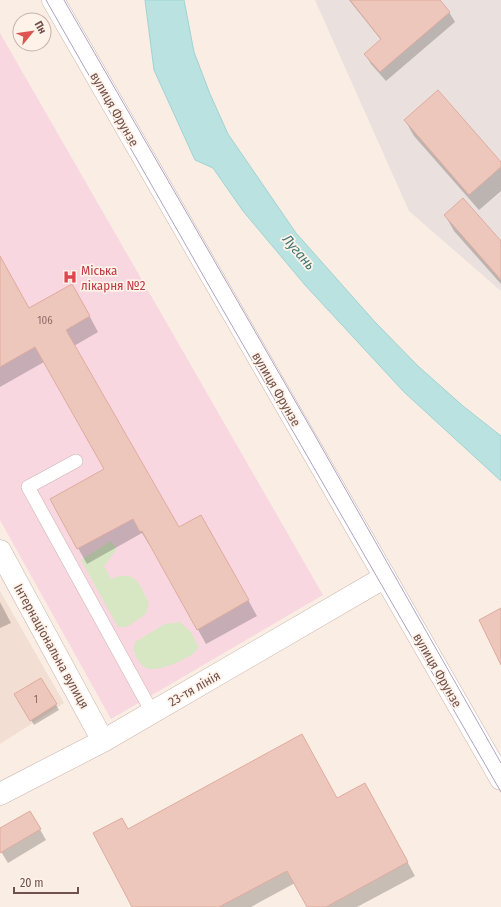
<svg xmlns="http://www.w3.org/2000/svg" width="501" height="907" viewBox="0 0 501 907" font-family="'Fira Sans Condensed',sans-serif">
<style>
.residential{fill:#f2ded2}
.industrial{fill:#eae1de}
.medical{fill:#f8d7e1}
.green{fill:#d8e7c3}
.water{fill:#b9e2e1;stroke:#a0d3d2}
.shadow{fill:#0003}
.building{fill:#eec7bc;stroke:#dfab9e}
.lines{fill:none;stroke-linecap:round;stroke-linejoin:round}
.service-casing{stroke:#cdb5ad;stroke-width:14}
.minor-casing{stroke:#cdb5ad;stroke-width:23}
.tertiary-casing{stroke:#cdb5ad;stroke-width:23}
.service{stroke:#fff;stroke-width:13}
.minor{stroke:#fff;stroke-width:22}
.tertiary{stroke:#fff;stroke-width:22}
.tram{stroke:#aea3c3;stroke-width:1}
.labels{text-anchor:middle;stroke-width:3.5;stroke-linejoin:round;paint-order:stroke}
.number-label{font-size:11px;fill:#906e67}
.street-label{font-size:13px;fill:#71514b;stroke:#fef2e9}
.health-label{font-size:13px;fill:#be3a42;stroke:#fef2e9;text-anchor:start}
.water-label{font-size:14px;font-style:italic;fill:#407675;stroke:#fef2e9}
</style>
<rect width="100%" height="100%" fill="#faede3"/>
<path class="residential" d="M0,591L64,703L0,744Z"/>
<path class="industrial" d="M315,0H501V291L409,211Z"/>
<path class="medical" d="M0,33L323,595L111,719L0,520Z"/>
<path class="green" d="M111,541L117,549L104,566L111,579C136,569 139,583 149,603L146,614L127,627H118L81,560Z
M180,622L191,632L198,646C198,648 196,651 195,652C187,660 156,673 146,668C139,665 136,656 133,650L135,642L165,624Z"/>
<path class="water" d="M145,0H184L194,52L210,94L228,134L296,233L375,322L418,366L463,406L501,436V481L404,392L305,285L243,211L213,168L195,160L154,70Z"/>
<path class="shadow" d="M349,0H439L449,12L455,22L386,81L371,64L365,54L381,40Z
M405,120L501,163V191L479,210L414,136Z
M445,215L501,243V284L454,231Z
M0,257L29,309L81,300L98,332L74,346L178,529L210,531L257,616L206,644L151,545L150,546L142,533L87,564L51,500L106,469L44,362L0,387Z
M0,602L11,623L0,628Z
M41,679L59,710L34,725L16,694Z
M372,797L415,876L357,907H308L295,883L251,907H133L128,830L337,799Z
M30,812L46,840L8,863L0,850V830Z"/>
<path class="building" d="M350,0H440L450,12L380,72L364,54L381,39Z
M438,90L501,162V167L469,195L404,120Z
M463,198L501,241V280L444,215Z
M0,256L29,308L72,284L90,316L66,330L179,527L201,515L249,600L197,630L142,531L140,532L133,519L77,549L50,499L104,469L35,347L0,367Z
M501,608V665L479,620Z
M41,678L57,704L30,721L14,694Z
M302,734L337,798L365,783L408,862L326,907H307L287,871L219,907H132L93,833L122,818L128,829Z
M30,811L41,829L0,853V828Z"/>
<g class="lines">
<defs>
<path id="service" d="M76,461L28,487L152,712"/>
<path id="minor" d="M0,551L103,741
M0,794L103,741L385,577"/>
<path id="tertiary" d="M53,0L501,779"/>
</defs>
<use href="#service" class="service-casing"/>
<use href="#minor" class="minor-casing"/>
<use href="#tertiary" class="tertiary-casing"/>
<use href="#service" class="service"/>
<use href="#minor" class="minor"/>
<use href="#tertiary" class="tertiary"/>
<path class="tram" d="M46,0L212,291L501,792
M64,0L313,432L501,763"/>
</g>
<defs>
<symbol id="hospital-bare" viewBox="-9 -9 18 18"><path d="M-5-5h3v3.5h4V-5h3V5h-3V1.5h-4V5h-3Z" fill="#e0444e" stroke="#fef2e9" stroke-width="2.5" paint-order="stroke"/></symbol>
</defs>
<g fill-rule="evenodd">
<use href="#hospital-bare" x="60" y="267" width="20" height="20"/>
</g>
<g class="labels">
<g class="number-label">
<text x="45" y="324">106</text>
<text x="36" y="703">1</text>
</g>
<g class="street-label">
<text transform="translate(115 109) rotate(60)" y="5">вулиця Фрунзе</text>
<text transform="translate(277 389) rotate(60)" y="5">вулиця Фрунзе</text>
<text transform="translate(52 646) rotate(61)" y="5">Інтернаціональна вулиця</text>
<text transform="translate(438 670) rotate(60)" y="5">вулиця Фрунзе</text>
<text transform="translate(194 688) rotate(-30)" y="5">23-тя лінія</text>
</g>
<g class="health-label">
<text x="81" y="275">Міська<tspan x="81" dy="15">лікарня №2</tspan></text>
</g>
<g class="water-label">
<text transform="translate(299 252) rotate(49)" y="5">Лугань</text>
</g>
</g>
<g transform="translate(32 32) rotate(61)"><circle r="19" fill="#fef2e9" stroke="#c6b2aa"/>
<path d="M0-3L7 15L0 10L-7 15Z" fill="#dd5550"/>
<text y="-6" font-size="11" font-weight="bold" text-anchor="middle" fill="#71514b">Пн</text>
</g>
<path d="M14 887v6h64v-6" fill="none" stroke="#71514b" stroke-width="2"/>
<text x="20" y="887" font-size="12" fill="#71514b" stroke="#fef2e9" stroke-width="3" paint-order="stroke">20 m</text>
</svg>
